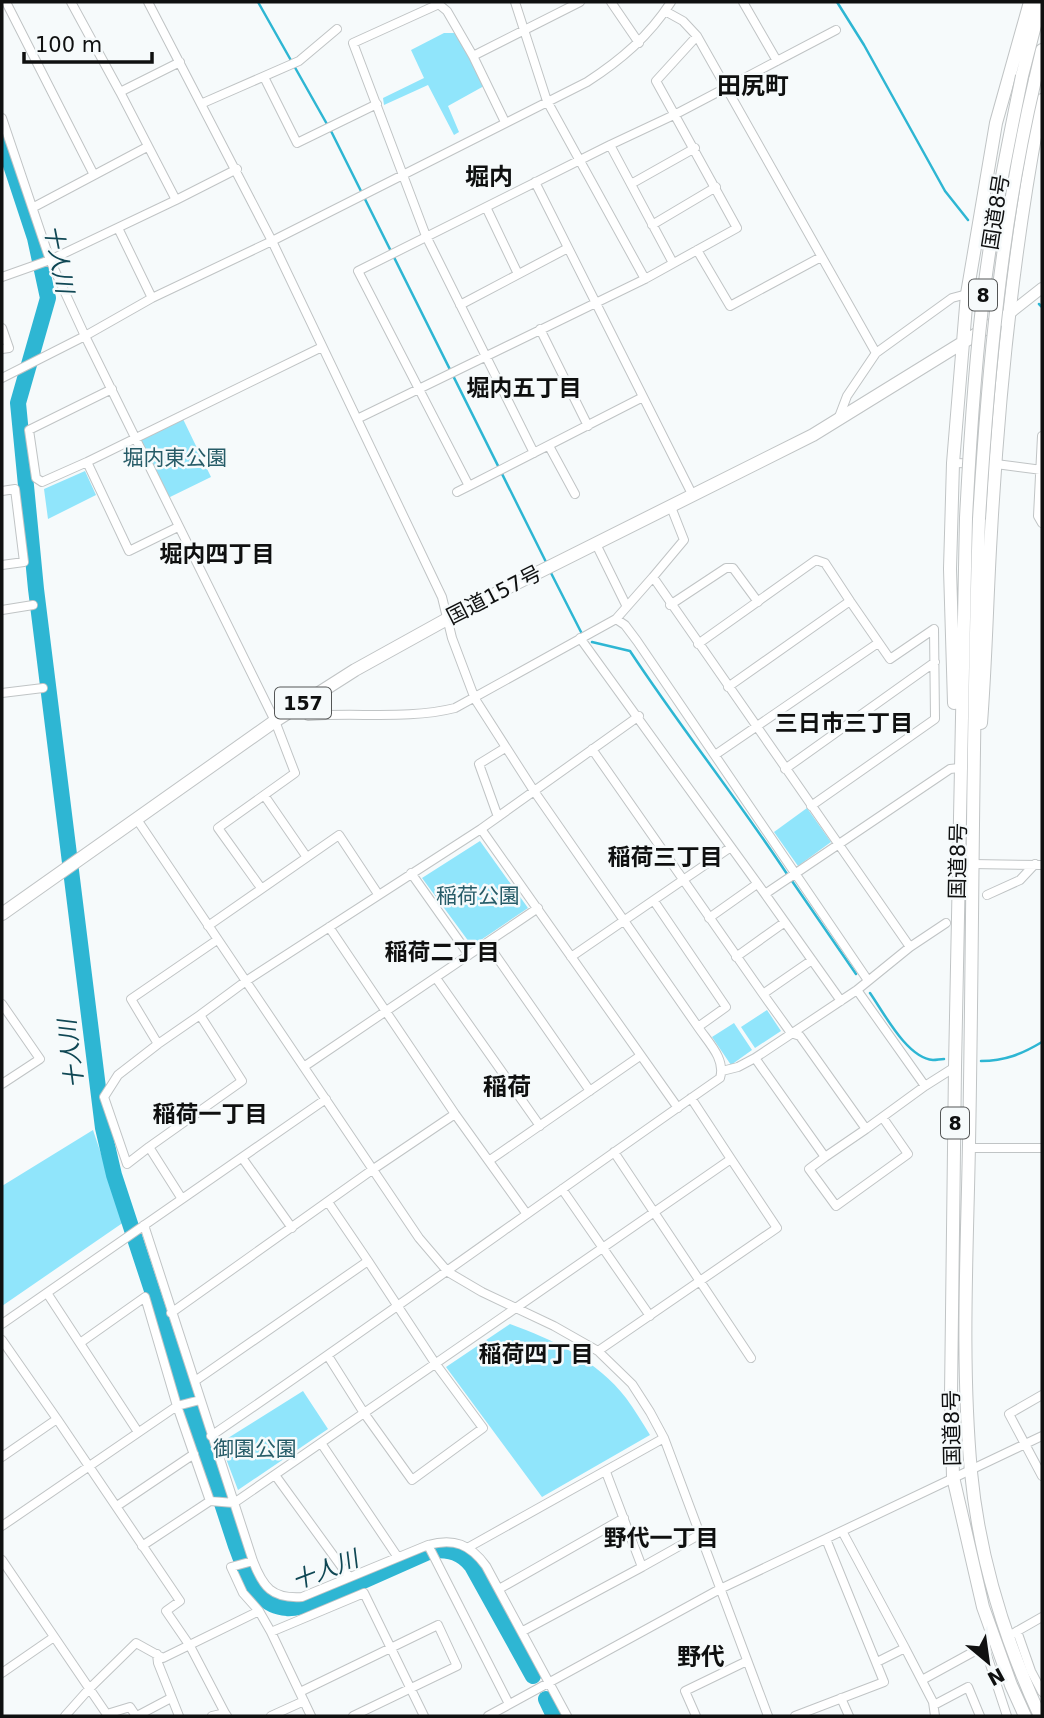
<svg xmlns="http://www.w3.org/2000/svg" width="1044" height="1718" viewBox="0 0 1044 1718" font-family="'DejaVu Sans','Noto Sans JP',sans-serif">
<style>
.green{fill:#90e5fb}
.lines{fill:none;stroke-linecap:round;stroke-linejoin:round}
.stream{stroke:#2eb6d3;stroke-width:2.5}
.river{stroke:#2eb6d3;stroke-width:16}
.minor-casing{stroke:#c0c4c5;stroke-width:10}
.major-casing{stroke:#c0c4c5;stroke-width:12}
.highway-casing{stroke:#c0c4c5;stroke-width:14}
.minor{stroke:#fff;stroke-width:8}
.major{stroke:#fff;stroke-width:10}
.highway{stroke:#fff;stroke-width:12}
.highway-bridge-casing{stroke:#c0c4c5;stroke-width:14;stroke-linecap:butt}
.highway-bridge{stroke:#fff;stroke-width:12}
.labels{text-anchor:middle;stroke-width:5;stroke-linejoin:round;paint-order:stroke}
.shield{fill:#f6fafb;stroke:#545656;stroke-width:2}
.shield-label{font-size:19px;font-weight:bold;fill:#0f1010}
.street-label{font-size:21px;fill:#0f1010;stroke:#f6fafb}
.park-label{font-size:21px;fill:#275c68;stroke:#f6fafb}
.water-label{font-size:23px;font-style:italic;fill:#0f4754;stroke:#f6fafb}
.neighbourhood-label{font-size:23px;font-weight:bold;fill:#0f1010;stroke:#f6fafb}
.quarter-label{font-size:24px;font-weight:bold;fill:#0f1010;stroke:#f6fafb}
</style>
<rect width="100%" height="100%" fill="#f6fafb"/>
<path class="green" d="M444,33H456L484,86L448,106L459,132L454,135L428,85L384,105L383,98L424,78L411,50Z
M183,419L211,477L168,498L140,439Z
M85,471L96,495L48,519L44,489Z
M807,808L831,842L798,866L774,832Z
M480,841L528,908L472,946L422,878Z
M767,1010L781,1031L755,1048L741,1027Z
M734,1023L752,1050L731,1065L712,1037Z
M93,1130L124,1222L2,1306V1186Z
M510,1324C552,1339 598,1361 626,1398C634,1409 642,1422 650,1435L542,1497L446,1367Z
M303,1391L328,1429L238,1490L220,1443Z"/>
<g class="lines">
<path class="stream" d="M258,2L332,133L546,562
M837,2L864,45L945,191L968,220
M1039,304L1042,307
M550,571L581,632
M592,642L630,651C680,727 737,798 787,874
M792,881L856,974
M870,993C884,1013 907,1058 933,1060C937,1060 940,1059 944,1059
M981,1061C1005,1061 1022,1054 1042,1042"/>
<path class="river" d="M2,138L35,238L48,298L18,403L36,589L103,1128L114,1175L236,1546C246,1571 254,1606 287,1608C293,1609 302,1606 309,1605L433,1550C450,1550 461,1552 472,1566L533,1676
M546,1699L554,1716"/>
<defs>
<path id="minor" d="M6,2L94,175
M71,2L120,92
M148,2L272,241L442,597L452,638L475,699L534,791L698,1027C708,1042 726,1059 720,1078C549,1197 382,1319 211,1436
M436,2L447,11L473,56
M515,2L547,101L645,279
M611,2L639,43
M743,2L777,61
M439,4L353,43L426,236L534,453
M665,11L683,21L697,36L876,353L847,396L839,417
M264,77L297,143L377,104
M203,103L299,61L337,29
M2,118L50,260L85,336L275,721L295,773L218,828L261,888
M505,122L473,56L580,2
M610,145L673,263
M535,182L693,496
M631,184L695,148
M176,200L237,169
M34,207L147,147
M486,207L518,274
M652,225L716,187
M118,228L152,298
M697,250L730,306L821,257
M2,277L50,260L176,200L120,92L180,62
M460,305L568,248
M2,328L9,348L2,349
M540,329L588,426
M876,353L952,298L967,294
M2,378L85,336L152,298L272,241L587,82C621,60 649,36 671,2
M112,389L29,430L36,478L42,482L87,462L322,347
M357,419L645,279L737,228L656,81L697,36
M1042,436L1038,516L1042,523
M549,446L575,494
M87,462L129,551L178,527
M953,463L996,464L1042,470
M469,486L643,397
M2,491L15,489L24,562L2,565
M457,492L469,486L358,271L610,145L676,114L836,30
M671,507L684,540L653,577L910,947
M596,544L626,605
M670,605L726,568H733L758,602
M2,610L33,605
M616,619L625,625L637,641L867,979
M580,638L731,847
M698,644L816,560L825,563L850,601
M728,687L850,601L890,659L934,629L935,719L811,806
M2,693L43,688
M301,704L308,716C358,712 407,720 455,708L616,619L653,577
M592,749L763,994L791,1033L800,1036L866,1129L825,1157L755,1058
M715,755L878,643
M785,769L935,662
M264,795L306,856
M498,817L479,764L505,748
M136,818L419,1238L448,1272L482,1292L554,1326L598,1351L632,1384L650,1412L664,1438L768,1716
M481,829L678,1108
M972,864L1042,865
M411,873L469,955
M765,894L841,1001
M987,895L1020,880L1035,864
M654,901L726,1007L698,1027
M709,918L757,884
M208,926L339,835L378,894
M329,927L455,1114L526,1213
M487,943L590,1091
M571,957L731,847L765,894L950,769L959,768
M736,957L785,922
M436,978L540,1126
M857,990L925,1086L955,1067
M763,994L812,960
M2,1004L40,1059L2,1084
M200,1015L246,981L481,829L639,716
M305,1066L538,908
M722,1071L738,1067L755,1058L857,990L910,947L946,923
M866,1129L925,1086
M149,1147L127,1164L104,1097L118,1075L158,1044
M969,1148H1042
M614,1152L751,1358
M825,1157L809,1169L836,1206L908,1154L883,1118
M243,1159L292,1228
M490,1160L640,1056
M562,1189L650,1316
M182,1199L149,1147L242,1081L200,1015L158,1044L131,999L217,940
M144,1225L253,1561C263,1587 272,1599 302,1597L428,1545C454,1538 470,1544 486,1566L567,1716
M47,1293L138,1432
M171,1313L372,1170L455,1114
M2,1324L326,1099
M2,1340L57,1419L2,1457
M80,1343L145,1297L177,1406L210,1501L142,1546
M598,1351L777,1228L731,1159
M328,1356L364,1413L412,1480L483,1428L435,1363L368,1261
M195,1381L368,1261L328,1202
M1042,1395L1009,1414L1042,1476
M57,1419L180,1601L166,1611L190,1646L225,1713
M321,1443L397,1556
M275,1475L349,1577
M210,1501L234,1503L731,1159L691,1098
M117,1506L194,1454
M2,1526L177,1406L200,1400
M842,1531L905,1648
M428,1545L509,1704
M469,1547L664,1438
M2,1560L108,1716
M253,1561L231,1567L243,1593L259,1611L271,1632L364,1593L424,1716
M642,1567L699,1535
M499,1589L624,1518
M523,1631L642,1567L606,1472
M1017,1631L1031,1671L1042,1692
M271,1632L311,1716
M1014,1633L1042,1617
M157,1654L158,1663L179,1716
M877,1662L905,1648L933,1702L935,1716
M2,1673L54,1637
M922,1680L984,1646L1007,1716
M300,1692L438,1625L457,1666L353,1716
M841,1698L849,1716
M934,1705L968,1687L980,1716
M107,1714L130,1707L136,1716
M65,1716L89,1689L136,1643L163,1658L259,1611
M137,1716L171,1698
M212,1716L225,1713L227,1716
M271,1716L304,1701
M488,1716L720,1589L1042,1436
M696,1716L685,1691L747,1661
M795,1716L884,1682L826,1539"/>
<path id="major" d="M1009,314L1042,288"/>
<path id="highway" d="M1022,76L1041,2
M1035,80L1042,50
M966,518L955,1067L951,1395L953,1477L983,1607L1011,1685L1025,1716
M979,519C972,727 973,936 969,1144C967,1253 961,1362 971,1472C979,1556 1005,1640 1040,1716
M954,703L950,569L953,463L967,294L996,123L1030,2
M981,723C986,659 987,596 991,532C999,388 1014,242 1042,100
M2,914L275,721L355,670L467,608L813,435L1009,314"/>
</defs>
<use href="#minor" class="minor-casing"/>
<use href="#major" class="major-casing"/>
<use href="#highway" class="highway-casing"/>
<use href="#minor" class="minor"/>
<use href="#major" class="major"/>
<use href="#highway" class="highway"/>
<defs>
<path id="highway-bridge" d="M966,518C970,439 975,360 985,282C994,213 1008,144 1022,76
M979,519C988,371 1001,224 1035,80"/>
</defs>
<use href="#highway-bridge" class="highway-bridge-casing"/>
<use href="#highway-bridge" class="highway-bridge"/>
</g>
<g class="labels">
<g class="shield">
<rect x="969" y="279.5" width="28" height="31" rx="5"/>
<rect x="275" y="687.5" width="56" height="31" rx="5"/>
<rect x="941" y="1107.5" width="28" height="31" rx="5"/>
</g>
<g class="shield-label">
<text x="983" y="302">8</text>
<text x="303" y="710">157</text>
<text x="955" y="1130">8</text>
</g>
<g class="street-label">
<text transform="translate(996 212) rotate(-81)" y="7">国道8号</text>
<text transform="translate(494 595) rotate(-27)" y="7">国道157号</text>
<text transform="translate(958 861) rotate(-89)" y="7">国道8号</text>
<text transform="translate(952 1428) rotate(-91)" y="7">国道8号</text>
</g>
<g class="park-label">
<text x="175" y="465">堀内東公園</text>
<text x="478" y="903">稲荷公園</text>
<text x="255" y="1456">御園公園</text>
</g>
<g class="water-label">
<text transform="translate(59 259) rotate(79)" y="8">十人川</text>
<text transform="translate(71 1054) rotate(-97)" y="8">十人川</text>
<text transform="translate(325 1570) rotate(-21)" y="8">十人川</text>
</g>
<g class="neighbourhood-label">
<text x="524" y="396">堀内五丁目</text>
<text x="217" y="562">堀内四丁目</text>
<text x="844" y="731">三日市三丁目</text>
<text x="665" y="865">稲荷三丁目</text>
<text x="442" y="960">稲荷二丁目</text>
<text x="210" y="1122">稲荷一丁目</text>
<text x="536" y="1362">稲荷四丁目</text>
<text x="661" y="1546">野代一丁目</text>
</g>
<g class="quarter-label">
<text x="753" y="94">田尻町</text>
<text x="489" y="185">堀内</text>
<text x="507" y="1095">稲荷</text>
<text x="701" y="1665">野代</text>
</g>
</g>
<rect width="1044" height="1718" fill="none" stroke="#0f1010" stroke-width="7"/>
<g transform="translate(988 1662) rotate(151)" stroke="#f6fafb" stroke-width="5" paint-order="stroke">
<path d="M0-5L12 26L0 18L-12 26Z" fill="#0f1010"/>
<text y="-10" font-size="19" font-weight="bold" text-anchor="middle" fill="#0f1010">N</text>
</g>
<path d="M24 52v10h128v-10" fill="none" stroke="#0f1010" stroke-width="3.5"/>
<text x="35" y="52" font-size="21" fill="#0f1010" stroke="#f6fafb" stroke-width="5" paint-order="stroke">100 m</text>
</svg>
